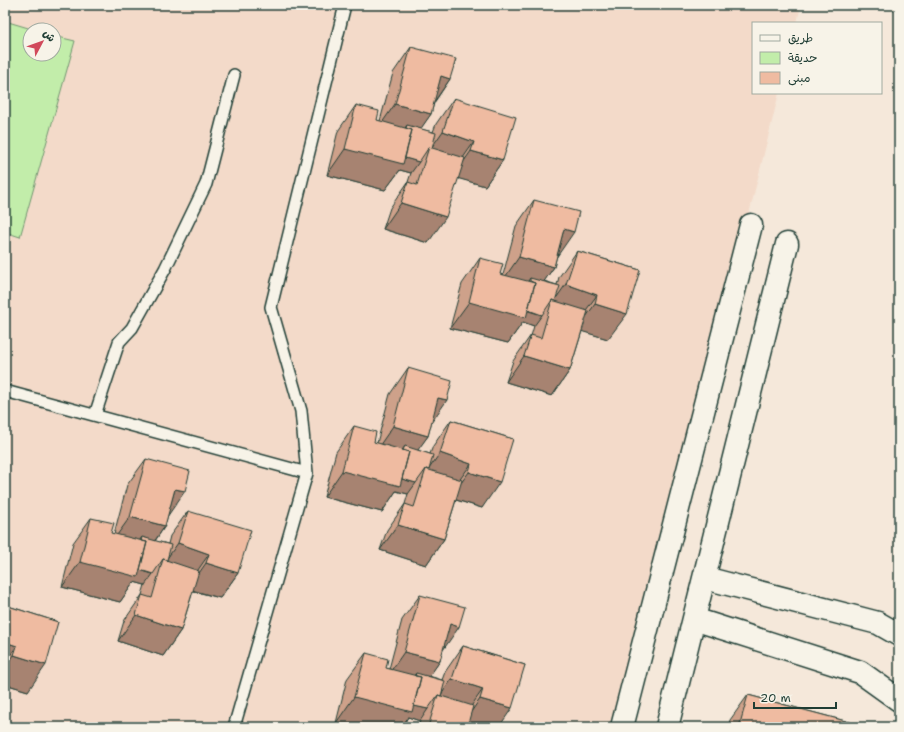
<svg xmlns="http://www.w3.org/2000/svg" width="904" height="732" viewBox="0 0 904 732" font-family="'Shantell Sans','Playpen Sans Arabic',sans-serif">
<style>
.built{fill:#f3dac9;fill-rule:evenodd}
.green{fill:#c2edaa;stroke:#70956f}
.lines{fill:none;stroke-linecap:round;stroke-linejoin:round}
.service-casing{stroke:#1f3d34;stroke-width:14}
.minor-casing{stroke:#1f3d34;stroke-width:25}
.service{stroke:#f7f3e8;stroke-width:11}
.minor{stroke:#f7f3e8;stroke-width:22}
.wall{fill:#cea18a;stroke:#1f3d34}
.shaded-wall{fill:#a78371;stroke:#1f3d34}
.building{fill:#efbba1;stroke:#1f3d34}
</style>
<rect width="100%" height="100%" fill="#f5e8da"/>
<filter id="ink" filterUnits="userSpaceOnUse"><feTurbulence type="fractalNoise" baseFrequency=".025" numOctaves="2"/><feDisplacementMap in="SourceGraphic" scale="8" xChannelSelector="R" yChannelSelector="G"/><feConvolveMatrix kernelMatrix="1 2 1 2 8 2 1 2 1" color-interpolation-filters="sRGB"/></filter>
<g filter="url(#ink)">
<path class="built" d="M5,5H801L797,23H753V93H779L622,727H5ZM30,30H54V54H30Z"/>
<path class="green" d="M5,21L35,30H30V54H54V36L75,41L20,237L5,232Z"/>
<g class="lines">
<defs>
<path id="service" d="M5,391L307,473
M95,415L119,342L132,328L165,269L206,184L234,75
M234,727L307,473L301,411L271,307L345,5"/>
<path id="minor" d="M705,578L878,623L899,635
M694,619L860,672L899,700
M622,727L751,225
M667,727L787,244"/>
</defs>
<use href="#service" class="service-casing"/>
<use href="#minor" class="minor-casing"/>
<use href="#service" class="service"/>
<use href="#minor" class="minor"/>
</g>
<path class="wall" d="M411,47L450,79L434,103L431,114L420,129L433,132L436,124L454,98L503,160L485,186L458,178L428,243L383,229L390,208L408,182L411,173L400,170L385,190L327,175L338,131L356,105L377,120L380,121L393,73Z
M534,200L557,255L554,267L544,281L557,285L559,277L577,251L640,270L608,339L582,331L570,370L552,396L506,382L513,361L531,335V336L534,326L523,322L508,343L450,328L462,284L480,258L500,274L503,275L516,226Z
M408,368L431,424L428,436L417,450L430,454L433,446L451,420L513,439L482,508L456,500L444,539L426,565L380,550L387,530L405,504L408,494L396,491L382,512L324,497L336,452L354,426L374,442L377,443L390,394Z
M146,459L168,514L165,526L155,541L168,544L170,536L188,511L238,573L220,598L193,591L181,630L163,656L118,641L124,621L142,595L145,585L134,582L120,602L62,587L73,543L91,518L111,533L114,534L127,485Z
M420,595L442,651L440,661L429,676L442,680L445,672L463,646L525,665L499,727H471L467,726V727H418L420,721L408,717L402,727H352L336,723L347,679L366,653L386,668L389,669L402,620Z
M5,605L58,622L28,691L5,684Z
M748,695L868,727H728L730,720Z"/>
<path class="shaded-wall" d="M441,76L450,79L432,105Z
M395,104L431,114L413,140L407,125L400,136L377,130Z
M443,131L474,142L456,168L427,154Z
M345,149L399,156L419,162L411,173L400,170L385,190L327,175Z
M471,151L503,160L485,186L453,177Z
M401,203L446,217L428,243L383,229Z
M564,229L574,232L556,258Z
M519,257L554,267L536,293L530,278L523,289L501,283Z
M566,284L597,295L579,320L550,307Z
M469,302L522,309L542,315L534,326L523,322L508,343L450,328Z
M595,304L627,314L608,339L577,330Z
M524,356L570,370L552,396L506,382Z
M438,398L447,400L429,426Z
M393,426L428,436L410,461L405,446L397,458L375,452Z
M440,453L471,464L453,489L424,476Z
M342,471L395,477L416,483L408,494L396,491L382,512L324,497Z
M469,472L500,482L482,508L450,498Z
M175,489L185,491L167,517Z
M130,517L165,526L147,552L142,537L134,548L112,542Z
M398,525L444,539L426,565L380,550Z
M178,543L209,554L191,580L161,567Z
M80,562L133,568L153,574L145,585L134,582L120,602L62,587Z
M206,563L238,573L220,598L188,589Z
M136,615L181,630L163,656L118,641Z
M450,624L459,627L441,653Z
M5,642L17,646L5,662Z
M404,652L440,661L422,687L416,673L408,684L386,678Z
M14,655L46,665L28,691L5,684V668Z
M452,679L483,689L465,715L436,702Z
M354,697L407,704L428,709L420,721L408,717L402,727H352L336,723Z
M480,699L512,708L499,727H471L462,725Z"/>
<path class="building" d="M411,47L456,59L450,79L441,76L431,114L395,104Z
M454,98L516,117L503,160L471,151L474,142L443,131Z
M356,105L379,111L377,120L412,130L403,164L345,149Z
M407,125L436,133L432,148L429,147L419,162L405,158L412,130L406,128Z
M429,147L465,158L446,217L401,203L408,182L417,185Z
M534,200L579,212L574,232L564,229L554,267L519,257Z
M577,251L640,270L627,314L595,304L597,295L566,284Z
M480,258L503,264L500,274L535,283L526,318L469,302Z
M530,278L560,286L555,301L552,300L542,315L528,310L535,283L530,281Z
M552,300L588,311L570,370L524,356L531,335L541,338Z
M408,368L452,381L447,400L438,398L428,436L393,426Z
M451,420L513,439L500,482L469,472L471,464L440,453Z
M354,426L376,432L374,442L409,452L400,486L342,471Z
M405,446L433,455L429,470L426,469L416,483L402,479L409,452L403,450Z
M146,459L190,471L185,491L175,489L165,526L130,517Z
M426,469L462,480L444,539L398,525L405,504L414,507Z
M188,511L251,530L238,573L206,563L209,554L178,543Z
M91,518L114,523L111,533L147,542L138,577L80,562Z
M142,537L171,545L167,560L163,559L153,574L140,570L147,542L141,541Z
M163,559L199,571L181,630L136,615L142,595L152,598Z
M420,595L465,607L459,627L450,624L440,661L404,652Z
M5,605L58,622L46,665L14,655L17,646L5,642Z
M463,646L525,665L512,708L480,699L483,689L452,679Z
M366,653L388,659L386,668L421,677L412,712L354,697Z
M5,662H7L5,669Z
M416,673L445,681L441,696L438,695L428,709L414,706L421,677L415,676Z
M438,695L473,706L467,727H428Z
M748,695L868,727H739Z
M73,724L84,727H72Z"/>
</g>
<rect width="904" height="732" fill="none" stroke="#f7f3e8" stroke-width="20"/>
<rect x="10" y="10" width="884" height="712" fill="none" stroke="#1f3d34" stroke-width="1.5" filter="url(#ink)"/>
<rect x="752" y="22" width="130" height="72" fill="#f7f3e8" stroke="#a1aaa0"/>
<rect x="760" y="35" width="20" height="6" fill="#f7f3e8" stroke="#a1aaa0"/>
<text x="788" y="42" font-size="12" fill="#1f3d34">طريق</text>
<rect x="760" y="52" width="20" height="12" fill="#c2edaa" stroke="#a1aaa0"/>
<text x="788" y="62" font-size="12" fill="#1f3d34">حديقة</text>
<rect x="760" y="72" width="20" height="12" fill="#efbba1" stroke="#a1aaa0"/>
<text x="788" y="82" font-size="12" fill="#1f3d34">مبنى</text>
<g transform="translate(42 42) rotate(49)"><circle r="19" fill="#f7f3e8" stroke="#a1aaa0"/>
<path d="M0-3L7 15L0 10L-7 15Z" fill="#d1495b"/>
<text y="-6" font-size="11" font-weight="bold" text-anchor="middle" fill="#1f3d34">ش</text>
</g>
<path d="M754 702v6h82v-6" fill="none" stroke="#1f3d34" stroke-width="2"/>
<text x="760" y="702" font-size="12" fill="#1f3d34" stroke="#f7f3e8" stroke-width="3" paint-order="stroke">20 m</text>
</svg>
